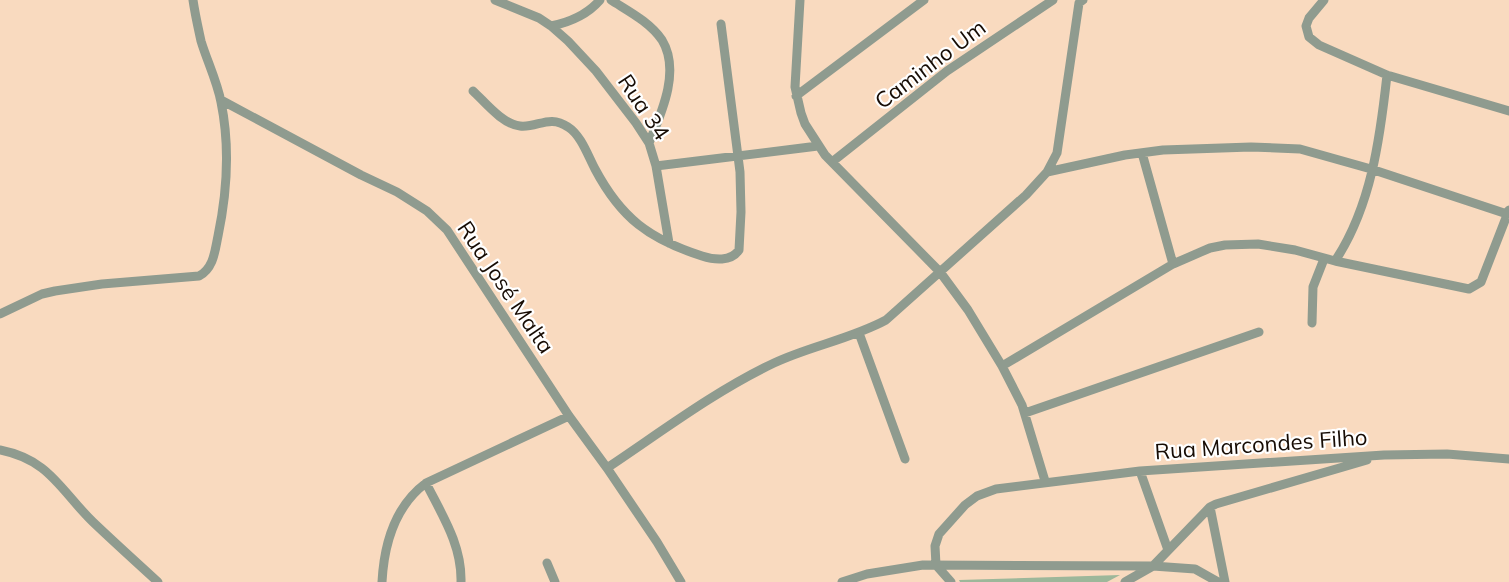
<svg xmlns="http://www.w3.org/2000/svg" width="1509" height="582" viewBox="0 0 1509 582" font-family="Mulish,sans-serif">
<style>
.green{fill:#9db79a}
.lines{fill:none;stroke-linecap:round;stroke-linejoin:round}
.street{stroke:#8f9b8f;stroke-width:9}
.labels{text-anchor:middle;stroke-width:4.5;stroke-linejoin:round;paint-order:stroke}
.street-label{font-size:22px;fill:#170c04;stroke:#fff}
</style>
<rect width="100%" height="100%" fill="#f9dabf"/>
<path class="green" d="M1120,575L1107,582H960L959,580Z"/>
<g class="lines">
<path class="street" d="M495,0L539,18L551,26L568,41L596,71L636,123L649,143L656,166L818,146
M611,0C628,11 650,22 662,40C681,71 661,114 649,143
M800,0L795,87L801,113L805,124L825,155L940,272L968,310L1002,366L1022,405L1045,481
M1324,0L1309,18L1306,26L1309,37L1319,45L1387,75L1509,111
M551,26C571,22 587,15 600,0
M473,91C485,102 502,124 520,126C538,128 549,114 568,127C581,135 588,156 595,169C621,218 649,239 702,256C714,260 731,262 739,250L741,212L740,172L721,24
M796,96L924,0
M221,100L361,175L397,192L427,211L447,230L569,416L607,468L657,542L681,582
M1142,153L1173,264
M832,162L947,71L1053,0
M656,166L669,243
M1047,172L1125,155L1163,150L1251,147L1300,149L1371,169L1507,214
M1335,261C1371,207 1380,139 1387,75
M0,314L42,294L55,291L102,284L199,276C214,268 215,250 218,236C227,193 230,146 221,102C217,81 207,61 201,41C198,27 195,14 193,0
M1312,323L1313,287L1324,259
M859,333L905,459
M1002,366L1173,264L1210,248L1225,245L1258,244L1295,250L1335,261L1469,289L1481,282L1509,210
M1025,413L1259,332
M0,450C50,460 60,490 93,522C114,542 136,562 158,582
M607,468C661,432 715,391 774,363C810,346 851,339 886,320L1026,195L1047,172L1057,153L1079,3L1083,0
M1140,471L1168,550
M426,483C442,515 462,545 461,582
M1210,507L1225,582
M547,563L555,582
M936,565L935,546L939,534L965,505L977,496L996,489L1140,471L1384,455L1447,454L1509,459
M936,565L951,582
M382,582C384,545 395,506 426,483L569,416
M842,582L867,574L923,565L1153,566L1210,507L1216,504L1367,460
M1125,582L1153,566L1195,569L1218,582"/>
</g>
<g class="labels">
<g class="street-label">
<text transform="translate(930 64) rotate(-37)" y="8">Caminho Um</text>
<text transform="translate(644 107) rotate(56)" y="8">Rua 34</text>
<text transform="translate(506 287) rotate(56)" y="8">Rua José Malta</text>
<text transform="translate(1261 444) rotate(-4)" y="8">Rua Marcondes Filho</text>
</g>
</g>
</svg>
